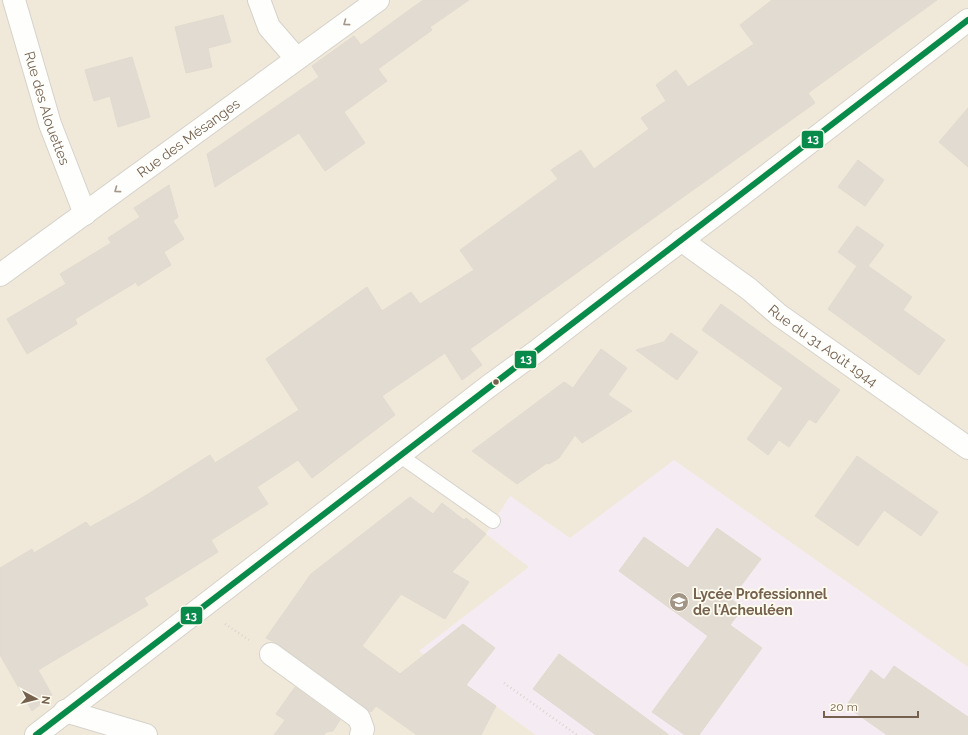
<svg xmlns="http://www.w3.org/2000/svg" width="968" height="735" viewBox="0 0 968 735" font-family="Raleway,sans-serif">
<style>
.residential{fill:#f0e9da}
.education{fill:#f5ecf3}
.building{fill:#e2dbd1;stroke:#e0dacf}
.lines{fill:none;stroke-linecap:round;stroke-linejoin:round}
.lane-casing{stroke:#d6d2cb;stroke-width:16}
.street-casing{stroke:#d6d2cb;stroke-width:24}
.secondary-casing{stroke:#d7d2ca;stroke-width:24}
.path{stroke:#dad5cf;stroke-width:2.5;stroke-dasharray:1 3;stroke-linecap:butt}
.lane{stroke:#fefefc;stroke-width:14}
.street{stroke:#fefefc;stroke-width:22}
.secondary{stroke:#fefefc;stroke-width:22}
.bus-1-casing{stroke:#fefbef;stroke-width:9}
.bus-1{stroke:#088a4b;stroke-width:6}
.oneway{stroke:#a5988a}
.bus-dot{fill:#75614d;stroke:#fefbef;stroke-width:1.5}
.labels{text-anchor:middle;stroke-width:3.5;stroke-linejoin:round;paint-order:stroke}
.street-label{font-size:14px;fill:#75614d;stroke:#fefbef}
.poi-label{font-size:14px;font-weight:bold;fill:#75614d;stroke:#fefbef;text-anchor:start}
.line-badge{stroke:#fefbef;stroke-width:1.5}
.badge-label{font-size:11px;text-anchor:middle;font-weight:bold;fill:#fff}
</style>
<rect width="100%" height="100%" fill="#f7f5ec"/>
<path class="residential" d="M0,0H968V735H0Z"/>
<path class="education" d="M674,460L968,667V735H536L419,651L529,567L486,534L510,496L570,538Z"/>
<path class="building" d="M423,0H469L430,27L432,30L378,69L387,81L344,112L365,143L325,171L299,133L215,187L207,154L319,77L312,66L354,36L361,45Z
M772,0H937L808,93L815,103L470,349L482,365L462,380L445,353L382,396L395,415L312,478L298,460L257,487L268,504L211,540L218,552L144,598L148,605L38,670L52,695L32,711L0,655V568L32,549L34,553L86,522L90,527L137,501L210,455L215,463L299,410L266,359L367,287L382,311L411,292L420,304L474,270L460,250L558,179L551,170L581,150L594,169L649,129L641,118L666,101L656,85L676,70L688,87L754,44L740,25Z
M223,15L231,42L208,48L212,67L186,73L175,27Z
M132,57L150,117L118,127L110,96L94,101L85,70Z
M968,108V167L939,142Z
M858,160L884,180L865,206L838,187Z
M169,185L178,217L173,221L184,239L164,252L171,265L138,286L136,282L75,319L77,324L27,354L7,319L66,284L60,274L111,243L108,238L140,217L134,208Z
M857,226L884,245L868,266L912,297L903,310L945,340L919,375L828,309L857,266L838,252Z
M721,304L840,390L816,423L809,419L789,447L779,440L768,455L747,439L783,388L702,330Z
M671,333L698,352L677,380L636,350L664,342Z
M601,349L627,368L608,395L632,411L582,443L575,435L559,458L549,464L547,463L517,484L472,451L564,382L573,388Z
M857,456L938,512L921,536L884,510L858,546L815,516Z
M410,497L433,514L442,503L464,520L466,518L486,534L452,572L469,582L445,619L401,594L362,646L400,674L463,624L495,648L466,685L496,706L481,735H417L376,706L371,712L278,644L266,638L311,574Z
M717,528L761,559L731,599L743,608L730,625L762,648L699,735H685L652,712L708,636L619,571L644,537L688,568Z
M559,654L669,735H596L533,689Z
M894,666L968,717V735H887L846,706L871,670L884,680Z
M295,687L340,720L333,731L326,732L324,735H274L285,720L276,714Z"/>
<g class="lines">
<defs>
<path id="lane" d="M399,455L493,521"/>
<g id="street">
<path id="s1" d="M14,0L50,124L85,214"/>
<path d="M259,0L269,27L296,58"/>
<path id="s2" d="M681,240L749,289L779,315L968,448"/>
<path id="s3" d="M0,275L378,0"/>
<path d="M271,654L359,718L363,729L361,735"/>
<path d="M65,711L146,735"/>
</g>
<path id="secondary" d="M36,735L489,386L537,351L613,292L735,200L968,20"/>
</defs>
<use href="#lane" class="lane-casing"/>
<use href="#street" class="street-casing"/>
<use href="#secondary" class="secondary-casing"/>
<path class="path" d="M225,624L249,640
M504,683L577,735"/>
<use href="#lane" class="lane"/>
<use href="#street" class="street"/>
<use href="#secondary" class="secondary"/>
<defs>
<path id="bus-1" d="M36,735L968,20"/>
</defs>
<use href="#bus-1" class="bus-1-casing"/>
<use href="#bus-1" class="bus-1"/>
</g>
<defs><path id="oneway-chevron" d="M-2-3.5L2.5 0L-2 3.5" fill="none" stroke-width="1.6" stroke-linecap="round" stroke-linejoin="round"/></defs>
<g class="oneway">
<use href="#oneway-chevron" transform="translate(346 23) rotate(144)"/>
<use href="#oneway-chevron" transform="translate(117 190) rotate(144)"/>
</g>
<defs>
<symbol id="school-disc" viewBox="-11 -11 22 22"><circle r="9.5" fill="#a29585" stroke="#fefbef"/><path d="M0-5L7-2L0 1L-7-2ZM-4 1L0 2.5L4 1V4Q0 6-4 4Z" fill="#fff"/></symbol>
</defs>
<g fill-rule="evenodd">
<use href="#school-disc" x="668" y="591" width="22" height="22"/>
</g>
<circle class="bus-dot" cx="496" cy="382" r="3.5"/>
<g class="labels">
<g class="street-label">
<text dy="5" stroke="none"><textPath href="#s1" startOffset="113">Rue des Alouettes</textPath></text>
<text dy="5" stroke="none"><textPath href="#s3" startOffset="233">Rue des Mésanges</textPath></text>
<text dy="5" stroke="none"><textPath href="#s2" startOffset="177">Rue du 31 Août 1944</textPath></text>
</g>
<g class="poi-label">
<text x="693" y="599">Lycée Professionnel<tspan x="693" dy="16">de l'Acheuléen</tspan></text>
</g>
</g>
<g class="line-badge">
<rect x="801" y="130" width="23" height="19" rx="4" fill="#088a4b"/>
<rect x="514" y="350" width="23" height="19" rx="4" fill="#088a4b"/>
<rect x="180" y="606" width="23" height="19" rx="4" fill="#088a4b"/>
</g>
<g class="badge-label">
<text x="813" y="143">13</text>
<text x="526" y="363">13</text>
<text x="191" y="620">13</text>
</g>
<g transform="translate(36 699) rotate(97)" stroke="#fefbef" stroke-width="3" paint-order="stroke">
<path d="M0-3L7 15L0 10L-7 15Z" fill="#75614d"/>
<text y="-6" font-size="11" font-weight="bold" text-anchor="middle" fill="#75614d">N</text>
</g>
<path d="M824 711v6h94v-6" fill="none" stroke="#75614d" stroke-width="2"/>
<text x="830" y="711" font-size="12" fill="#75614d" stroke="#fefbef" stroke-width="3" paint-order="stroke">20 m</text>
</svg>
